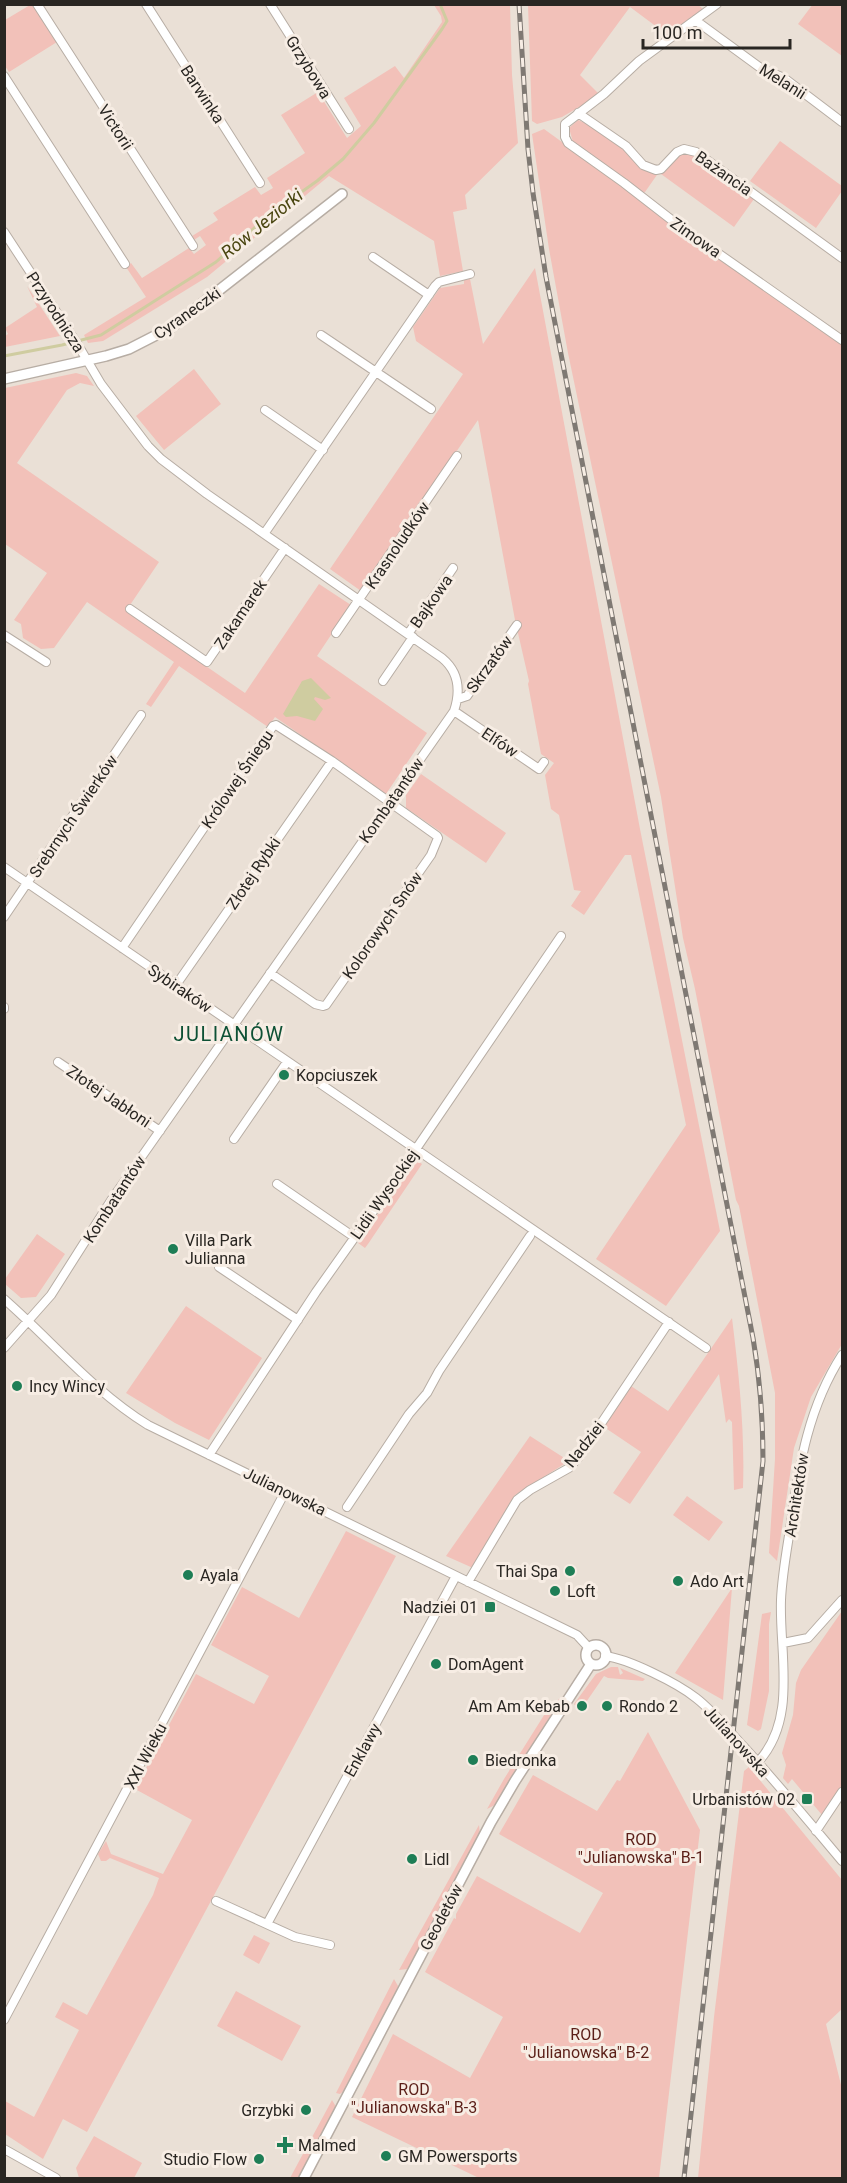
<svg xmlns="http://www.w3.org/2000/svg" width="847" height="2183" viewBox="0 0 847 2183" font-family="Roboto,sans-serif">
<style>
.green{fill:#f2c1b9}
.water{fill:#cfcca0}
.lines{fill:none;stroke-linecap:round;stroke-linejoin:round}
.stream{stroke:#cfcca0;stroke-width:3}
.minor-casing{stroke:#b7ada4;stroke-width:10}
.tertiary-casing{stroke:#b7ada4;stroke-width:12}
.minor{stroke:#fff;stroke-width:8}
.tertiary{stroke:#fff;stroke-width:9}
.rail-casing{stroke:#7f7973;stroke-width:5}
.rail{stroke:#f7ede4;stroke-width:3;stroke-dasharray:9;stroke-linecap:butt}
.poi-dot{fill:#1e7e56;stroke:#f7ede4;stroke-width:2}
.labels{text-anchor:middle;stroke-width:6;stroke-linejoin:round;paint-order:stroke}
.street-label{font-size:16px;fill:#292622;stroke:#f7ede4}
.poi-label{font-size:16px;fill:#292622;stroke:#f7ede4;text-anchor:start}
.park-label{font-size:16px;fill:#5b1f18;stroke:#f7ede4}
.water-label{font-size:18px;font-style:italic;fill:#49450f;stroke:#f7ede4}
.quarter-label{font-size:20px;letter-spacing:1.5px;fill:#0e5135;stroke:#f7ede4}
</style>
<rect width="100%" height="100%" fill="#eae0d6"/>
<path class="green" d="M697,4L703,9L669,36L630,7L580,75L600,95L562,117L537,124L532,121L528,5Z
M813,4L842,5V56L798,24Z
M30,5H33L57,42L9,72L5,66V20Z
M434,5H510L512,75L518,143L465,195L467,209L453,212L463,271L440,276L434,241L329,176L207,277L103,341L88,343L84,335L146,297L126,267L131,263L142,278L189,248L194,254L206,245L200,236L194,240L192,236L218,220L213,213L255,187L261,195L273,188L267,178L305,153L281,115L318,92L347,138L361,126L344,98L395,66L404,78L442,22L441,16Z
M578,120C593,126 610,138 623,149C636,159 641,170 659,172L645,192L643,193L573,142L569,128Z
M544,129L842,345V1344L811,1397L794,1448L777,1561L769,1553L775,1459V1393L739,1206L736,1200L695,989L683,938L661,797L568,353L549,249L532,134Z
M780,141L842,186V191L816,228L750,181Z
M684,153L693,155L754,199L734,227L661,174L677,156Z
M535,268L640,829L720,1231L666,1306L596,1259L686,1125L631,855H625L584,915L571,906L581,891L574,890L559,815L551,809L545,775L554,763L541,754L528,684L529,681L515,620L478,420L361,591L330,569L463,374L416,341L413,327L440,288L464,284V280L470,279L483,344Z
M27,286L60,336L5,347V336L8,334L5,328L37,307Z
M194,369L221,404L164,450L136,416Z
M76,373L87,376L94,386L80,383L67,390L17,463L159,562L126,611L245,693L319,584L351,605L317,656L427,733L386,794L275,717L268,727L179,666L151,707L146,704L174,662L87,602L54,648L41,649L23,638L21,624L14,620L47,573L5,544V388Z
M421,774L506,833L486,863L406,808V795Z
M418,1161L422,1164L368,1244L365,1248L358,1243L411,1166Z
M37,1234L65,1254L36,1297L21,1298L5,1284V1279Z
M186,1306L262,1358L209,1440L175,1423L126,1393Z
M732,1318C739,1375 745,1431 743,1488L734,1490L732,1422L729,1419L726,1423L719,1374L630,1504L613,1493L641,1452L604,1427L631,1386L668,1411Z
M530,1436L569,1461L515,1495L473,1568L446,1556Z
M687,1496L723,1522L709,1541L673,1515Z
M346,1531L396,1556L87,2132L63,2119L43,2159L5,2134V2101L34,2117L79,2030L55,2017L63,2002L87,2015L153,1895L159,1878L110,1858L106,1861H101L98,1854L106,1841L111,1854L163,1874L192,1820L135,1789L196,1674L254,1704L269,1676L211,1645L242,1587L299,1618Z
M732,1588L723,1700L675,1673Z
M842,1611V1785L822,1815L792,1779L788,1784L783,1778L786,1765L782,1753L793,1715L796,1683L801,1670Z
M771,1612L769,1624V1691L761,1729L758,1731L747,1725L762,1614Z
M611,1667H618L620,1675L623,1673L620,1668L645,1679L643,1681L608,1678L604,1676L580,1711L574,1704L596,1674Z
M560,1698L561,1701L495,1805L487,1809L504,1779L546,1712Z
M648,1732L700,1830L659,2178H479L352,2117L393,2034L470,2078L503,2017L425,1972L454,1918L456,1919V1914L477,1876L580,1933L603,1893L499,1834L533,1775L597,1811L617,1780L620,1781Z
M749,1767L842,1880V2009L826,2024L842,2089V2178H698L714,2017L744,1771Z
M479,1825L480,1834L412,1964L407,1969L399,1970Z
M254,1935L270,1943L259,1964L243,1955Z
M394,1979L398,1986L397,1992L345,2090L340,2094L336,2093Z
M236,1991L301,2026L282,2061L217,2026Z
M332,2100L335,2105V2110L299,2178H290Z
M94,2136L142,2163L134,2178H79L76,2168Z"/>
<path class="water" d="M311,678L331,698L325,700L315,697L314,699L323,709L315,721L297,716L286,717L283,714L302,681Z"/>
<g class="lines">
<path class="stream" d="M4,356L62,345L101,335L216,262L269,215L317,181L343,159L374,123L442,29L447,21L440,4"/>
<defs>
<path id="minor" d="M37,4L193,246
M146,4L260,183
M270,4L349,129
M717,4L639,61L604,94L565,124V137L568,143L624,183L682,228L842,340
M695,20L762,69L784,78L842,122
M4,76L125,264
M578,113L626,146L643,165L656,170L661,169L677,152L684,149L696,152L842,258
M4,232L78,345L101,384L148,446L161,459L207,494L442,658C459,672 461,690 454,711L112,1199L51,1295L4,1348
M373,257L429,295
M321,335L431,409
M265,410L323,450
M264,534L435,286L439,282L470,274
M130,609L207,662L285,548
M336,633L457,456
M408,634L453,568
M4,635L46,662
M383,681L413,637
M458,699L467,696L517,625
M454,711L539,769L544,762
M4,867L706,1348
M4,917L141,715
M122,948L273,726L276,725L332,761L437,836L438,838L431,855L326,1005L323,1006L315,1004L270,973
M176,985L332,761
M4,1007V1009
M58,1062L160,1131
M234,1139L287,1062
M277,1184L354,1237
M219,1267L298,1320
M4,1299C52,1341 94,1392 148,1425L577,1635L589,1648
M209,1455L316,1292L384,1196L561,936
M347,1507L409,1414L427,1393L439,1371L530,1236
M468,1582L517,1500L530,1490L569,1468L578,1458L669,1322
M783,1643L808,1638L842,1600
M605,1656C629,1659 677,1683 696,1698C714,1712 728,1730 744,1747C778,1784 810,1823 842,1861
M758,1762C798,1719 779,1653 781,1600C782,1575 787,1549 791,1523C799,1464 809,1406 842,1355
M816,1831L842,1792
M216,1901L295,1937L330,1945
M267,1924L456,1576
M4,2020L285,1492
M4,2149L56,2178"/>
<path id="tertiary" d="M4,379L106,356L129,349L172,327L342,194
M586 1655a10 10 0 1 1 20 0a10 10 0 1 1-20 0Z
M304,2178L491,1822L515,1781L591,1664"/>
</defs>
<use href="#minor" class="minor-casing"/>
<use href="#tertiary" class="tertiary-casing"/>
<use href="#minor" class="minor"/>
<use href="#tertiary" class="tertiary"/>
<defs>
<path id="rail" d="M519,4L528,149L533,193L546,277L753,1338C760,1379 763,1419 763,1461L684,2178"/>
</defs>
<use href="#rail" class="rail-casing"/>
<use href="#rail" class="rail"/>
</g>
<g class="poi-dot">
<circle cx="284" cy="1075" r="6"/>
<circle cx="173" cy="1249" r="6"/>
<circle cx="17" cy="1386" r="6"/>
<circle cx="570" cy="1571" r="6"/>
<circle cx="188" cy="1575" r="6"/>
<circle cx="678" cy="1581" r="6"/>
<circle cx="555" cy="1591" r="6"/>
<rect x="484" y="1601" width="12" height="12" rx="3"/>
<circle cx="436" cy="1664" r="6"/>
<circle cx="582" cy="1706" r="6"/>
<circle cx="607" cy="1706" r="6"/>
<circle cx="473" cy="1760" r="6"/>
<rect x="801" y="1793" width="12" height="12" rx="3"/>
<circle cx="412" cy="1859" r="6"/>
<circle cx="306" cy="2110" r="6"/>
<path d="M282 2136h6v6h6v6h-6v6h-6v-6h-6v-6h6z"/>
<circle cx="386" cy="2156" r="6"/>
<circle cx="259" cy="2159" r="6"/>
</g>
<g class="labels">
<g class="street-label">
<text transform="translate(309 67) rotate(58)" y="6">Grzybowa</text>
<text transform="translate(783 81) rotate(32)" y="6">Melanii</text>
<text transform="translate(203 94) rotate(57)" y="6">Barwinka</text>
<text transform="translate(116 127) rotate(57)" y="6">Victorii</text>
<text transform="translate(724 173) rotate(35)" y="6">Bażancia</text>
<text transform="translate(696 237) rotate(35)" y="6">Zimowa</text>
<text transform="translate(56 312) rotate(57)" y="6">Przyrodnicza</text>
<text transform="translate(187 313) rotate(-35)" y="6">Cyraneczki</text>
<text transform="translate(397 545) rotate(-56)" y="6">Krasnoludków</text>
<text transform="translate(431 601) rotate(-55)" y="6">Bajkowa</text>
<text transform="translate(240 614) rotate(-56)" y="6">Zakamarek</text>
<text transform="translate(489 664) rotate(-54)" y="6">Skrzatów</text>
<text transform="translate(500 742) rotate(34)" y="6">Elfów</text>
<text transform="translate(237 779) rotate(-56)" y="6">Królowej Śniegu</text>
<text transform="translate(391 800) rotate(-55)" y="6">Kombatantów</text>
<text transform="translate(73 816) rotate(-56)" y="6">Srebrnych Świerków</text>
<text transform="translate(253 873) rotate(-56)" y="6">Złotej Rybki</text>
<text transform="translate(382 925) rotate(-55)" y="6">Kolorowych Snów</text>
<text transform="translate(180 988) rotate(34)" y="6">Sybiraków</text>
<text transform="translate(109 1096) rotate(34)" y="6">Złotej Jabłoni</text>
<text transform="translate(384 1194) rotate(-55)" y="6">Lidii Wysockiej</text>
<text transform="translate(114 1199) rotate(-57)" y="6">Kombatantów</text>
<text transform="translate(584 1444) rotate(-52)" y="6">Nadziei</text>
<text transform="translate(285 1491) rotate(26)" y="6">Julianowska</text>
<text transform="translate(796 1495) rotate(-81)" y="6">Architektów</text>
<text transform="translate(737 1741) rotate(48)" y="6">Julianowska</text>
<text transform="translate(362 1750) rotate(-61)" y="6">Enklawy</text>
<text transform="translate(145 1756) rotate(-62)" y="6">XXI Wieku</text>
<text transform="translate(441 1917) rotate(-62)" y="6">Geodetów</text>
</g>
<g class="poi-label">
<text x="296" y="1081">Kopciuszek</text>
<text x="185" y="1246">Villa Park<tspan x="185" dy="18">Julianna</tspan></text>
<text x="29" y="1392">Incy Wincy</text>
<text x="558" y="1577" text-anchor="end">Thai Spa</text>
<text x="200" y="1581">Ayala</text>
<text x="690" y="1587">Ado Art</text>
<text x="567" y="1597">Loft</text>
<text x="478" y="1613" text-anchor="end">Nadziei 01</text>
<text x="448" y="1670">DomAgent</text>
<text x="570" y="1712" text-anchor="end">Am Am Kebab</text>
<text x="619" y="1712">Rondo 2</text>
<text x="485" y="1766">Biedronka</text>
<text x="795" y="1805" text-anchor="end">Urbanistów 02</text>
<text x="424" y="1865">Lidl</text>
<text x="294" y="2116" text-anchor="end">Grzybki</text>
<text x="298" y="2151">Malmed</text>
<text x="398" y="2162">GM Powersports</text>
<text x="247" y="2165" text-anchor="end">Studio Flow</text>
</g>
<g class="park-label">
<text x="641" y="1845">ROD<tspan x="641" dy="18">"Julianowska" B-1</tspan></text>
<text x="586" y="2040">ROD<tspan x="586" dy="18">"Julianowska" B-2</tspan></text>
<text x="414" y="2095">ROD<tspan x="414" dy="18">"Julianowska" B-3</tspan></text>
</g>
<g class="water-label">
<text transform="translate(262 224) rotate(-39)" y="6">Rów Jeziorki</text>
</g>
<g class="quarter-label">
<text x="229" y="1041">JULIANÓW</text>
</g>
</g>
<rect width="847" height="2183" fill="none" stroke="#292622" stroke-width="12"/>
<path d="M643 39v9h147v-9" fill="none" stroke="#292622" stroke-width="3"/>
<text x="652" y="39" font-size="18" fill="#292622" stroke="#f7ede4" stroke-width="4.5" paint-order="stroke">100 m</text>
</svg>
